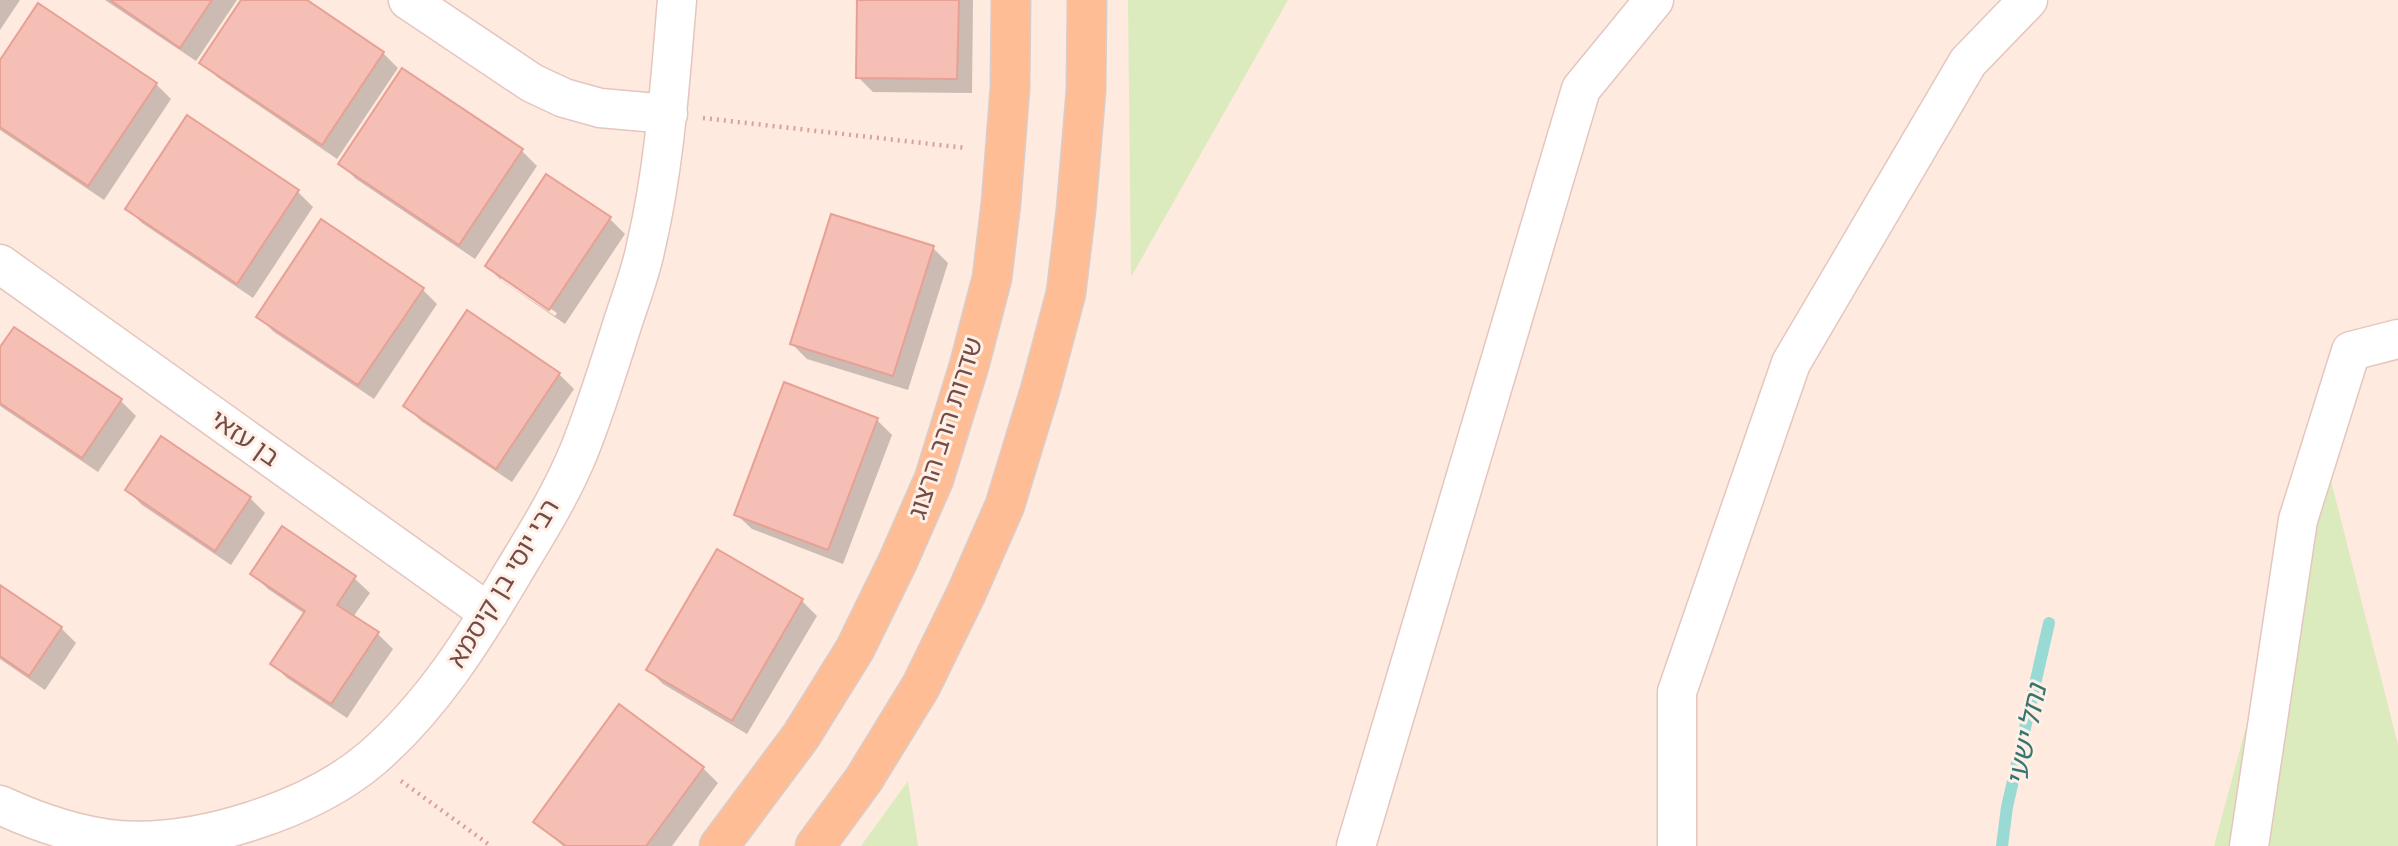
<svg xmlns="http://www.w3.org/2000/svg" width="2398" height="846" viewBox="0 0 2398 846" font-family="Karla,'Noto Sans Hebrew',sans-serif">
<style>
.green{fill:#dbebbd}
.shadow{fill:#0003;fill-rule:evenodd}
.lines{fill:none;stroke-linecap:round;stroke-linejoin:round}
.stream{stroke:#99dad4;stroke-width:12}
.building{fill:#f5bfb5;stroke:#e8a095;stroke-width:2}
.minor-casing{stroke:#e4c6be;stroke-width:41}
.major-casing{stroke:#d8cdcb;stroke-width:41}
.path{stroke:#d9a299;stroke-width:4.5;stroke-dasharray:2 5;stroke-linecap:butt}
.minor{stroke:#fff;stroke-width:38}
.major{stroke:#ffbd95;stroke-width:38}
.labels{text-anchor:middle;stroke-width:6;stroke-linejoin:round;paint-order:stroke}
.street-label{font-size:26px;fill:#754b46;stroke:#fff0e7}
.water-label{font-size:28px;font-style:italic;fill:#367570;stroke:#fff0e7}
</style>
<rect width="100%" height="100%" fill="#feeadf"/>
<path class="green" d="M1128,0H1288L1131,277Z
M2322,445L2398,745V846H2214Z
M908,781L918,846H861Z"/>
<path class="shadow" d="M0,0H20L0,30Z
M105,0H237L196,61Z
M243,0H304L383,53L398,68L337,159L217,77L202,62Z
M859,0H973L972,93L873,92L858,77Z
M0,63L156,84L171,99L104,200L0,130Z
M188,117L298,192L313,207L253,298L142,223L127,208Z
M522,151L537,166L475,259L356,179L341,164Z
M610,219L625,234L565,324L502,281L487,266ZM501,275L557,313L555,316L501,280Z
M933,248L948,263L908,390L807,359L792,344Z
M422,289L437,304L374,399L274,332L259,317Z
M468,313L559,374L574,389L512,482L421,421L406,406Z
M0,350L121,401L136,416L98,472L0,406Z
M877,420L892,435L843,564L752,529L736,514Z
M127,490L250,498L265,513L231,565L142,505Z
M718,551L802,601L817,616L747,734L663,684L648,669Z
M253,574L354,578L370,593L353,617L378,634L393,649L347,718L287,678L272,663L305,614L268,589Z
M0,588L61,628L76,643L45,690L0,659Z
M703,768L718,783L672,846H563L536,822Z"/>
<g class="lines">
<path class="stream" d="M2002,846L2007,807L2049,623"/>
</g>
<path class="building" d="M110,0H212L180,48Z
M241,0H307L384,52L322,145L199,63Z
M857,0H959L957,79L856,78Z
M38,3L157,83L88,186L0,127V60Z
M402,68L523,149L459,245L338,164Z
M187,115L299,190L237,284L125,209Z
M546,174L611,217L549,310L485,266Z
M831,214L934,246L893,376L790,344Z
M321,219L424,288L358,385L256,317Z
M467,310L560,373L496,469L403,406Z
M14,327L122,399L82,458L0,403V347Z
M784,382L878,418L828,550L734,515Z
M161,436L251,497L215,551L125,490Z
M282,526L356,576L337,605L379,632L331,704L270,664L305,611L250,574Z
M717,549L803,599L732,721L646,670Z
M0,585L62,627L29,676L0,656Z
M619,704L704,767L646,846H566L533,822Z"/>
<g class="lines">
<defs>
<path id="minor" d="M408,0L532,83L564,98L600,108L668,114
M0,264L489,613
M0,805C37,822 77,836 118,840C199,846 311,810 372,758C432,706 474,639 514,571C537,533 562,493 579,451C596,409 609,366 623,322C631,297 641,272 646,246C665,165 670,82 677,0
M1356,846L1581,89L1654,0
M1677,846V692L1791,363L1968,62L2028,0
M2249,846L2298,520L2351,351L2398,339"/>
<path id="major" d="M719,846L801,736L855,649L898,561L934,479L969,366L992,278L1001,203L1010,88L1011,0
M815,846L864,779L921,686L966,594L1005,505L1041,387L1066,293L1076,210L1086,91L1087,0"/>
</defs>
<use href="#minor" class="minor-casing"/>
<use href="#major" class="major-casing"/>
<path class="path" d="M703,118L966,148
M401,781L491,846"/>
<use href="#minor" class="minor"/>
<use href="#major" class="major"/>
</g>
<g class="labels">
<g class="street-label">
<text transform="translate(945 428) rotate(-72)" y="9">שדרות הרב הרצוג</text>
<text transform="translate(245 438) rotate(35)" y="9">בן עזאי</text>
<text transform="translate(503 583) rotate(-59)" y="9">רבי יוסי בן קיסמא</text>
</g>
<g class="water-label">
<text transform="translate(2026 735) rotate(-78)" y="10">נחל ישעי</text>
</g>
</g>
</svg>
